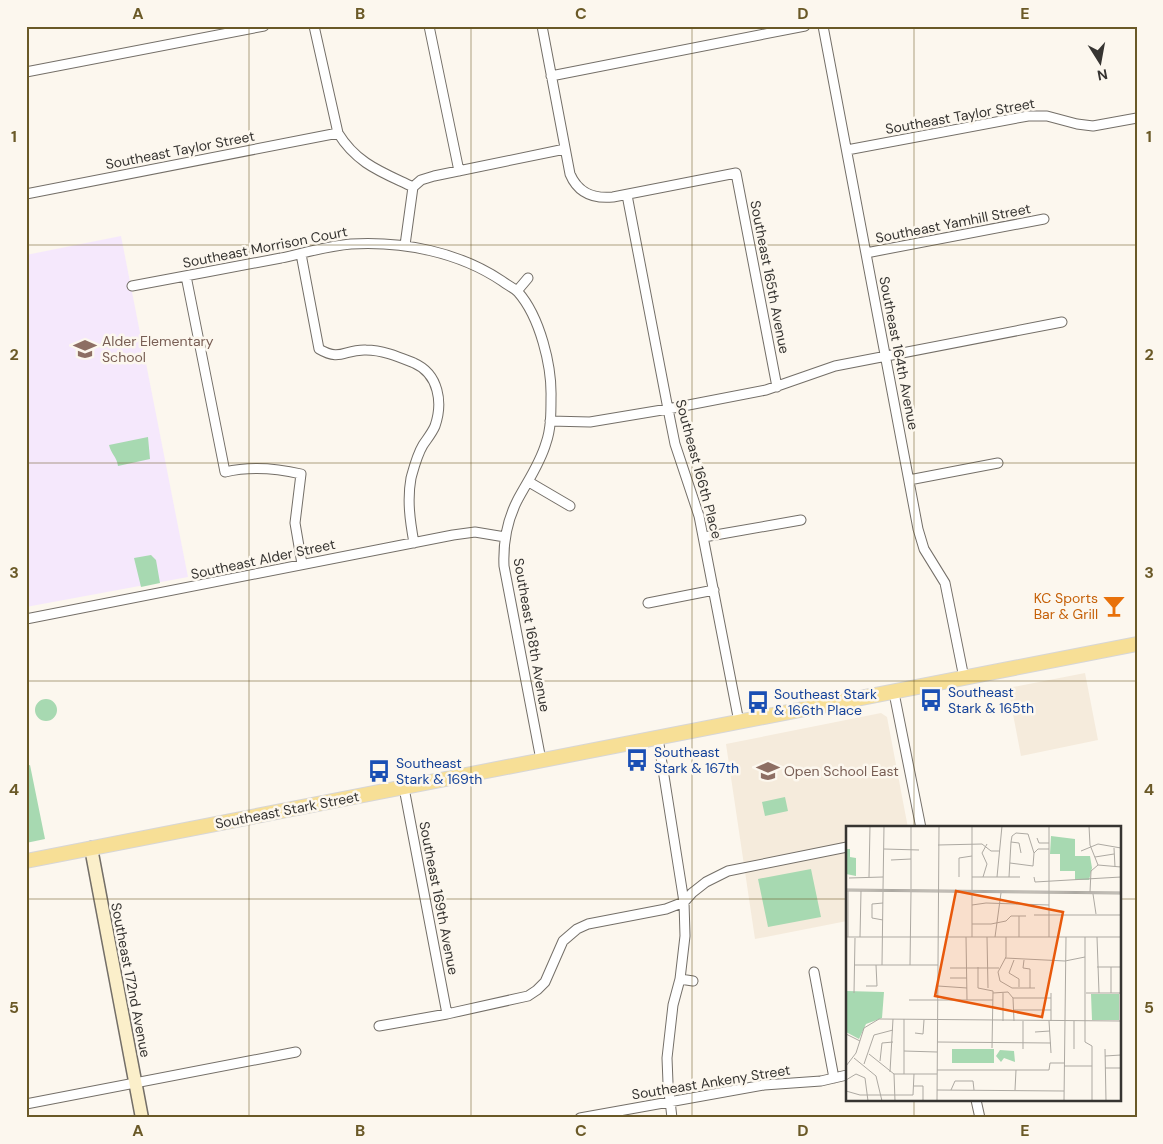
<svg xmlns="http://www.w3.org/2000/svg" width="1163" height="1144" viewBox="0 0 1163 1144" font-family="'DM Sans',sans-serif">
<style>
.built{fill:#f5ebdc}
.education{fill:#f5e8fc}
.green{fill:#a7d9b1}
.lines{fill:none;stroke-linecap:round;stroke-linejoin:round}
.street-casing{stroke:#746f68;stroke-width:11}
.secondary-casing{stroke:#746f68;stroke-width:15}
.primary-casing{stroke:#d7d6d6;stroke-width:16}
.street{stroke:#fff;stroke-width:9}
.secondary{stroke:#fbefca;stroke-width:12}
.primary{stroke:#f7df96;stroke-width:14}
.grid{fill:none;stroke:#6a5927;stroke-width:1;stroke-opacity:0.55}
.labels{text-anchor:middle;stroke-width:5;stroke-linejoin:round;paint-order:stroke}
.street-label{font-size:14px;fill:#363431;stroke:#fcf7ee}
.education-label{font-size:14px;fill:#785e54;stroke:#fcf7ee;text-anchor:start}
.food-label{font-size:14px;fill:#c56008;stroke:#fcf7ee;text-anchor:end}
.transit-label{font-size:14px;fill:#164399;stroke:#fcf7ee;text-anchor:start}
.inset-road{fill:none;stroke:#ada9a2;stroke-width:1}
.view{fill:#e8590c;fill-opacity:0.15;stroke:#e8590c;stroke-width:2.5}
.inset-edge{fill:none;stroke:#363431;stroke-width:2.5}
.neatline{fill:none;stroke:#6a5927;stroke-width:2}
.grid-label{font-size:16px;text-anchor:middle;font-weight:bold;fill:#6a5927}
</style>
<rect width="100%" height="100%" fill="#fcf7ee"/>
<path class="built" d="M1085,673L1098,740L1021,756L1008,688Z
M881,713L887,717L908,828H847V921L755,939L726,744Z"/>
<path class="education" d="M121,236L188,577L26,607V255Z"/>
<path class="green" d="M148,437L150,459L118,466C117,457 111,454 109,445Z
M151,555L156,560L160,583L141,587L134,558Z
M35 710a11 11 0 1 1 22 0a11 11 0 1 1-22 0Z
M30,765L45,839L26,843V766Z
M785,797L788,811L765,816L762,802Z
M811,869L821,917L768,927L758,879Z"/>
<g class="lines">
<defs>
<path id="street" d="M314,26L338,133C357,164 382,172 413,187
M429,26L459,171
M542,26L570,174C578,193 593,199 613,197L736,173L777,387
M823,26L918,529L924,549L945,583L964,678
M26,72L264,26
M551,76L805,26
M847,150L1028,116H1047L1077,124L1093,126L1137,118
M413,187L421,180L434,176L565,149
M26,194L338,133
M627,195L668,409L675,444L699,516L739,722
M405,245L413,187
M866,253L1044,219
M301,254L319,349C341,362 344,349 366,350C383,350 399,357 414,363C439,374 443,403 435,426C432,433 427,439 423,445C417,455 414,467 411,478C407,500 410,521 414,543
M186,276L225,472C251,466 275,468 301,474L295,523L302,564
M132,286C182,277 231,267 281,258C304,253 327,246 351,244C403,241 459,252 502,281C507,285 514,288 518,292C540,317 552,366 551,398C551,413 551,429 546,443C540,464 527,482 517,501C507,521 503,544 504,566L541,760
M517,291L528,278
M550,421L590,422L668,409L766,390L835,366L1062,322
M909,480L998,463
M529,482L570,506
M704,537L801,520
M648,603L714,590
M26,619L453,535L475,532L505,537
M894,693L921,828
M658,738L684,902L685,936L680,979L673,1005L667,1058L668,1083L672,1118
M404,788L447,1014
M814,972L834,1078
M680,979L693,981
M379,1026L447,1014L528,996L537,990L545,982L563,941L577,929L588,924L666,909L684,902L692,893L706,882L728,871L847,847
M976,1100L980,1118
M26,1104L296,1052
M580,1118L764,1085L821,1081L847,1075"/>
<path id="secondary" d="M91,848L142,1118"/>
<path id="primary" d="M26,861L1137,644"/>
</defs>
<use href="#street" class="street-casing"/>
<use href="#secondary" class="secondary-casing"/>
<use href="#primary" class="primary-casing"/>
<use href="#street" class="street"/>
<use href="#secondary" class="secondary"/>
<use href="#primary" class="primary"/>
</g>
<path class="grid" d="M249,26V1118M471,26V1118M692,26V1118M914,26V828M26,245H1137M26,463H1137M26,681H1137M26,899H847M1119,899H1137M914,1100V1118"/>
<defs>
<symbol id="school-bare" viewBox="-9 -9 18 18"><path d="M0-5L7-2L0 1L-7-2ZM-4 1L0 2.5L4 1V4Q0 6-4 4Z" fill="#8d6e63" stroke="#fcf7ee" stroke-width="2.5" paint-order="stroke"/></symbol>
<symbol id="bar-bare" viewBox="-9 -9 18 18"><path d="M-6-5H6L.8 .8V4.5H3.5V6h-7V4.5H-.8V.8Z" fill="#e8710a" stroke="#fcf7ee" stroke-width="2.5" paint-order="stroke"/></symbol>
<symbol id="bus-bare" viewBox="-9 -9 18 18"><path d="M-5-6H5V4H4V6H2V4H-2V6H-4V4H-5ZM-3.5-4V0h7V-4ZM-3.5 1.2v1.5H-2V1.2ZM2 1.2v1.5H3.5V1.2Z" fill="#1a4fb4" stroke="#fcf7ee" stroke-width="2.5" paint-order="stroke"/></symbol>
</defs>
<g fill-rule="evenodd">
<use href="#school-bare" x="69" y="333" width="32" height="32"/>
<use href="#bar-bare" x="1098" y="590" width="32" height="32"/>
<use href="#bus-bare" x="915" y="684" width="32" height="32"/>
<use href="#bus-bare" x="742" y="686" width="32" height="32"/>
<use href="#bus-bare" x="621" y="744" width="32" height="32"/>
<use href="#bus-bare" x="363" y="755" width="32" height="32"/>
<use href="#school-bare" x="752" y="755" width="32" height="32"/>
</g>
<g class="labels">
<g class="street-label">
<text transform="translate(960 116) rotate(-10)" y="5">Southeast Taylor Street</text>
<text transform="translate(180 150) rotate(-11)" y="5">Southeast Taylor Street</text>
<text transform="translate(953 223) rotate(-11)" y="5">Southeast Yamhill Street</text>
<text transform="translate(265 247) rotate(-11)" y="5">Southeast Morrison Court</text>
<text transform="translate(770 277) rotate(79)" y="5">Southeast 165th Avenue</text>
<text transform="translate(899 353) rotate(79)" y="5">Southeast 164th Avenue</text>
<text transform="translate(699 469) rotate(75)" y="5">Southeast 166th Place</text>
<text transform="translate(263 559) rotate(-12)" y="5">Southeast Alder Street</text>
<text transform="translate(532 635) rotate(80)" y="5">Southeast 168th Avenue</text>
<text transform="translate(287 810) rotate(-11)" y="5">Southeast Stark Street</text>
<text transform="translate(439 898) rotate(79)" y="5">Southeast 169th Avenue</text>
<text transform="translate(131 980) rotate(79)" y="5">Southeast 172nd Avenue</text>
<text transform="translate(711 1082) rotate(-9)" y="5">Southeast Ankeny Street</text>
</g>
<g class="education-label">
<text x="102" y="346">Alder Elementary<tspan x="102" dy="16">School</tspan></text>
<text x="784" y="776">Open School East</text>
</g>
<g class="food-label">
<text x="1098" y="603">KC Sports<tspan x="1098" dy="16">Bar &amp; Grill</tspan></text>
</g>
<g class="transit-label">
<text x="948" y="697">Southeast<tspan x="948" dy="16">Stark &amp; 165th</tspan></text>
<text x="774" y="699">Southeast Stark<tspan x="774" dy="16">&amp; 166th Place</tspan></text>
<text x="654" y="757">Southeast<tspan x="654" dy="16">Stark &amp; 167th</tspan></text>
<text x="396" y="768">Southeast<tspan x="396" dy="16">Stark &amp; 169th</tspan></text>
</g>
</g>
<g transform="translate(846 826)">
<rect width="275" height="275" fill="#fcf7ee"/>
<path d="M205,10L229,13V30H244L246,42L243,54H229V45H214V28H204ZM0,23H4V31L10,32V50L0,48ZM0,165L38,166L36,192L20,198L13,213L0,206ZM245,168H273V194H246ZM106,223H148V237H106ZM154,224L168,225L169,236L158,232L155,236L150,230Z" fill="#a7d9b1"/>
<path class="inset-road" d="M126,0V64M243,0L244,19L252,39M191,12L193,17H203M165,16L173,17L175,27M92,19L136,18L145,25H153M268,22L269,41M38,23L73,24M235,25L252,18L275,22M188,27L192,23H203M249,31L268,28M45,34L65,33M252,39L275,41M23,51L24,0M113,51V32L126,30M126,51H174M137,51L141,38L136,27L141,18M151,51L156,0M163,51L165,16L166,10L170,7L182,8L188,27L187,40L164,37M188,51L189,56L275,51M3,52L37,51M0,63L275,66M37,63L38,0M65,63V0M0,64L275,67M0,65L275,68M244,66L245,45L252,39M126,67V111M247,68L250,88M126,79L140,77L203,79M188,89H275M37,94L26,92V78L37,77M126,98H145L160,95L165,90H180M0,111H275M2,111V65M14,111L15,65M120,111L121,174M141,111L142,162M149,111L155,67M160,111V131L152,146L154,155L166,162H189M173,111V90M203,111V0M239,111V216L246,220V275M251,111L253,167M159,132L219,135L239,131M168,134L163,147L173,153V161M178,134L177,142L184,143V162M8,139H92M36,139L37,66M64,139L65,66M132,141V162L147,165L146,222M251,141H275M265,141V167M104,142H153M104,152H121M20,160H31L30,139M92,160L121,162M162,166L167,172L168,195M8,167L9,112M147,167L162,166M157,167V195M205,167V195M240,167H275M167,172H205M63,174H147M168,184H205M177,195V223M203,195L205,227M189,206L204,205M69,207L77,208L78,194M0,208L14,215M91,216L205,217M228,223V195M259,223L260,275M58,225L91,226M23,228L48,248H91M259,230L275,229M8,232L30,250L36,275M34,235L36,217L47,216M18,238L28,209L47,204M0,240L10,227L18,202L33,193L275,195M218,240H246M259,242H275M91,244H203L204,237H218M44,246L47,193M48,248L49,275M58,248V193M0,254L10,248L19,252L22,275M68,260H77V275M91,264L218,265M105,264L109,255H127L128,264M169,264L170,244M0,265L14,269H67L68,248M91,275L93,0M218,275L220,111"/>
<path class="view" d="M110,65L217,86L196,191L89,170Z"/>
<rect width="275" height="275" class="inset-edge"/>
</g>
<rect width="1163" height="1144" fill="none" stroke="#fcf7ee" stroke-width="55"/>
<g transform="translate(1100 62) rotate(169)" stroke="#fcf7ee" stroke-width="4" paint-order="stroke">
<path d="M0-4L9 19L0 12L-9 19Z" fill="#363431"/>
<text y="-8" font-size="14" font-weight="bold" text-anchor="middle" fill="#363431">N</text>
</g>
<rect x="28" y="28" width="1108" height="1088" class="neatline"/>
<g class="grid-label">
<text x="138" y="19">A</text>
<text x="360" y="19">B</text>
<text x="581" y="19">C</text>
<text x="803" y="19">D</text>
<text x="1025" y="19">E</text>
<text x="14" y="142">1</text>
<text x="1149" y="142">1</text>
<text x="14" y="360">2</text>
<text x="1149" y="360">2</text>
<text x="14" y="578">3</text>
<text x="1149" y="578">3</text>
<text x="14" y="795">4</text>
<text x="1149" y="795">4</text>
<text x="14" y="1013">5</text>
<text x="1149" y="1013">5</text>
<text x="138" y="1136">A</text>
<text x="360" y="1136">B</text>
<text x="581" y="1136">C</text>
<text x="803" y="1136">D</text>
<text x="1025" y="1136">E</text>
</g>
</svg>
